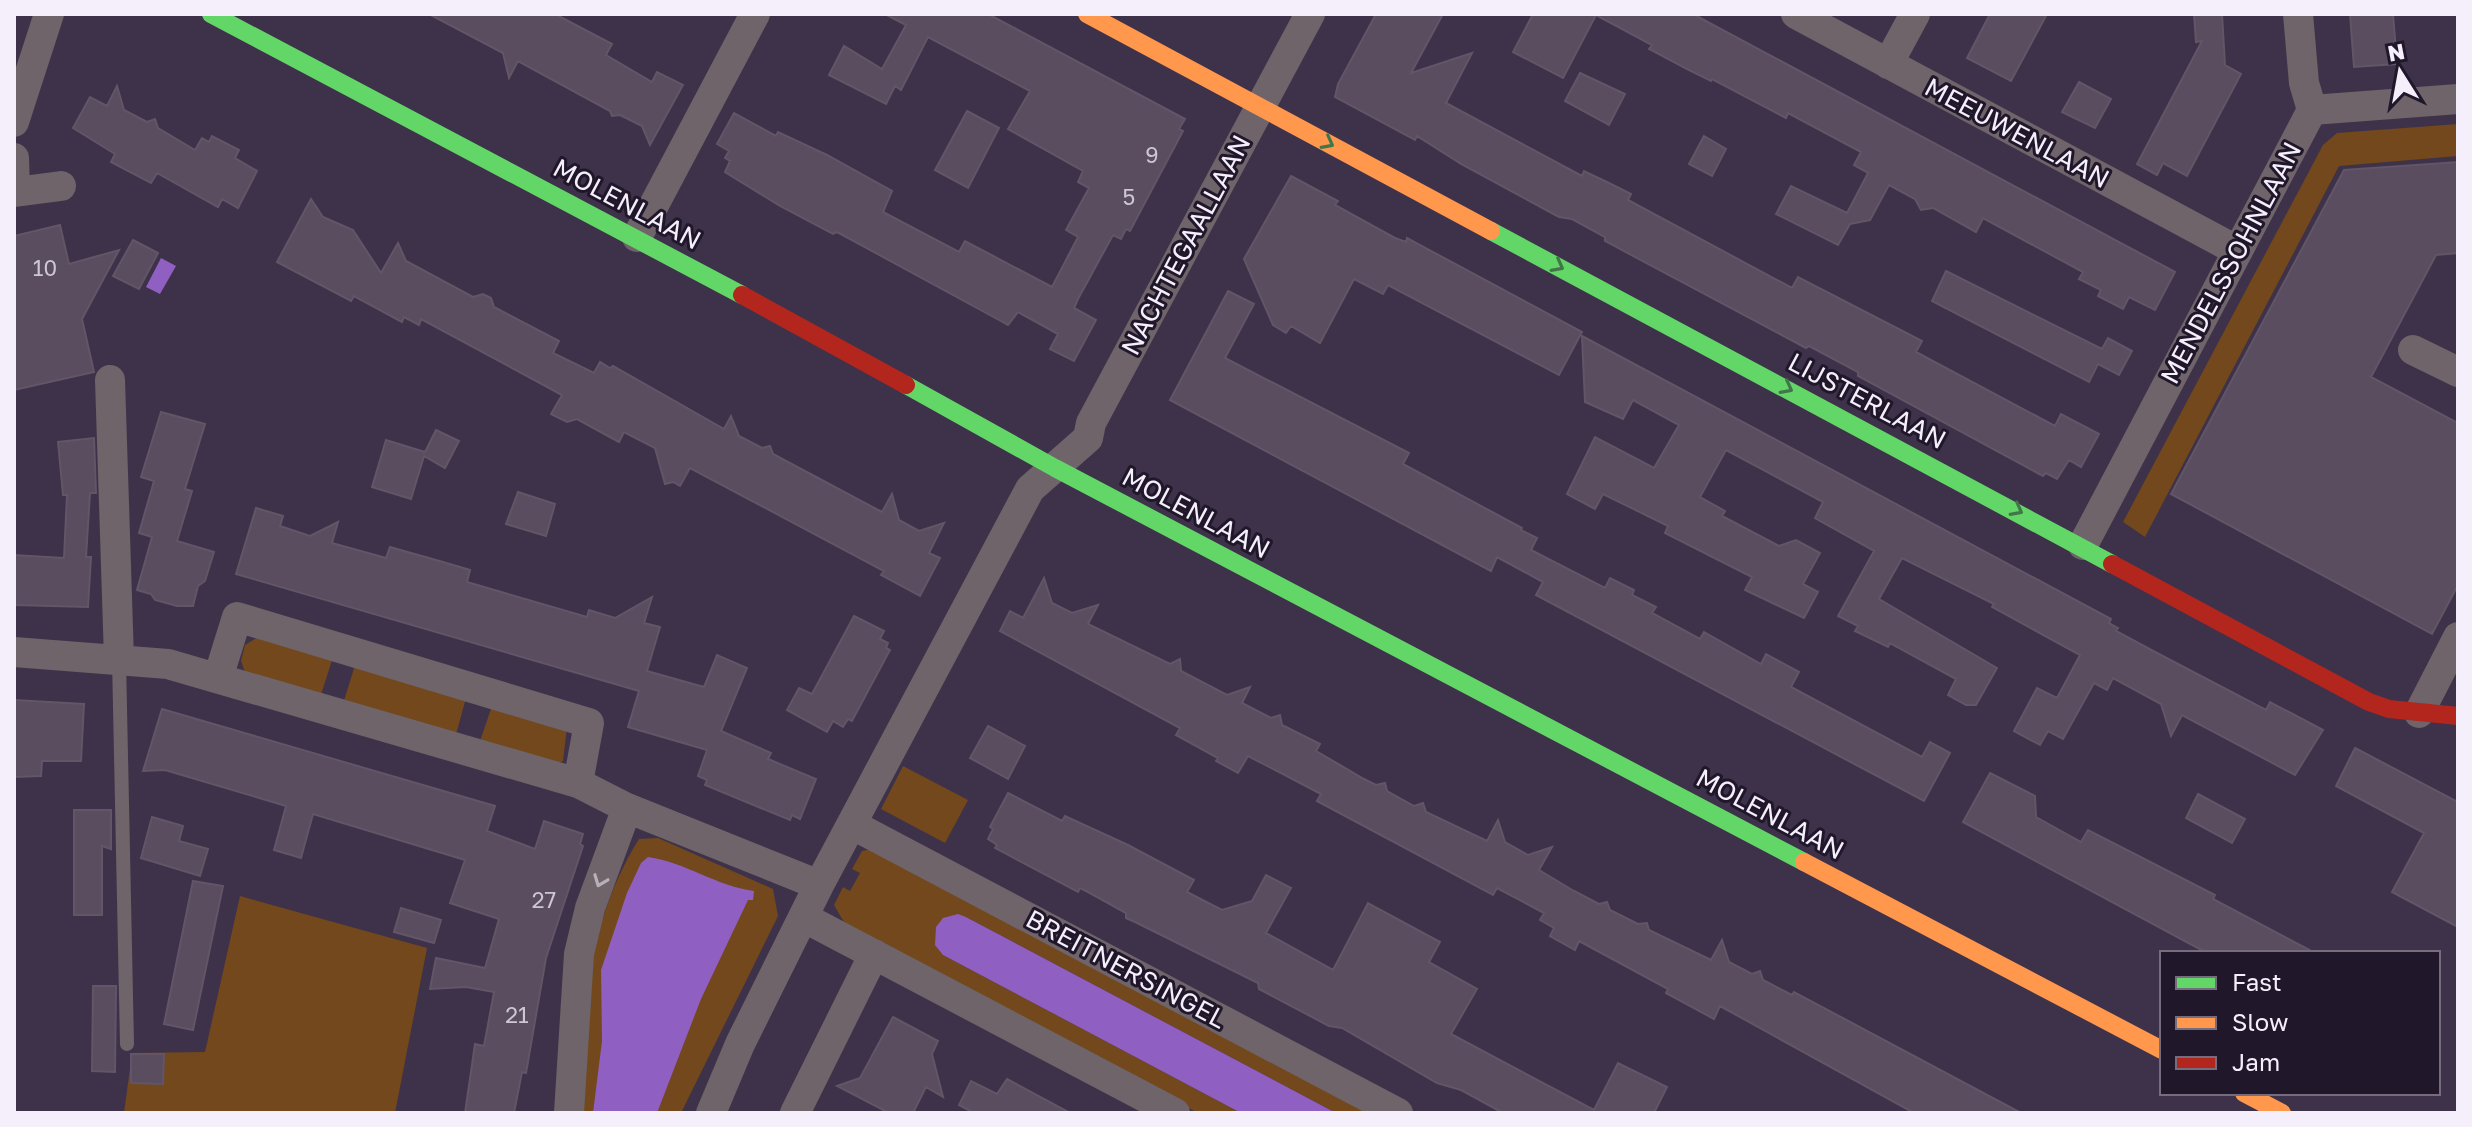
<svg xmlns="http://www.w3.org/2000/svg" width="2472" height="1127" viewBox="0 0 2472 1127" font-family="'Golos Text',sans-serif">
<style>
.green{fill:#72481c}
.water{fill:#8f5fc2}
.building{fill:#594d5f;stroke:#625567;stroke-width:2}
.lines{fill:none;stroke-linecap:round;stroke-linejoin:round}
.lane{stroke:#6e6469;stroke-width:14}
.street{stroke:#6e6469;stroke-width:30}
.fast{stroke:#63d668;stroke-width:18}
.slow{stroke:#ff974d;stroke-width:18}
.jam{stroke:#b3261e;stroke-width:18}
.oneway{stroke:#42764a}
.oneway2{stroke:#b8b0b9}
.labels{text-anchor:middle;stroke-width:6;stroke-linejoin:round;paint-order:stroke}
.number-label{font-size:22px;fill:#cdc6d4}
.street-label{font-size:26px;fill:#f4effb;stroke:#20172b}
</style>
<rect width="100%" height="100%" fill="#3e324a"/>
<path class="green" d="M2458,124V156L2339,166L2145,537L2123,522L2323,145L2337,133Z
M258,637L332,660L320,698L246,675L241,661L245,645Z
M355,665L466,698L455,738L343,704Z
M493,703L567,727L563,761L555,765L480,741Z
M903,766L968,800L945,843L881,809Z
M658,838L773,889L778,916L681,1113H580C587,1074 583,1041 586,1002C590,947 610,885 639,839Z
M871,849L1377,1113H1336L966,917L943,955L1241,1113H1198L845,924L834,905L843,887L850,891L860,873L852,869L862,851Z
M240,896L427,948L395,1113H124L132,1053L205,1052Z"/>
<path class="water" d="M161,258L176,266L160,294L146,287Z
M648,857C685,862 716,886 754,891L753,900H748L701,999L657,1113H593L602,1041L601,970L627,893L641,863Z
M958,914L966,917L1336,1113H1241L943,955L935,945L936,927L943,918Z"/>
<path class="building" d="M429,14H555L612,44L606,55L652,82L657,72L683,85L650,145L642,126L620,115L612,116L610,111L518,61L509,78L503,53Z
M885,14H988L1185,119L1179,129L1183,131L1130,231L1126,229L1121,239L1113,235L1078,299L1074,308L1096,320L1074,361L1050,349L1058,334L1018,312L1008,325L999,320L837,232L833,234L780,206L725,172L730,161L725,158L729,151L717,144L734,113L776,136L778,132L827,155L892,191L883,212L959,252L965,241L1052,287L1078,237L1066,230L1089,188L1078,182L1083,171L1008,129L1030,91L928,37L901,90L895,86L886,104L829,75L844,46L882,69L906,25Z
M1376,14H1443L1411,73L1472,53L1446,103L1582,176L1584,171L1609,183L1631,194L1628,200L1792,288L1798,277L1922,341L1916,352L2055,426L2061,414L2099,434L2081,467L2069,460L2057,479L2046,473L2043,476L1858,376V372L1809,346L1806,348L1605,241V237L1572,219L1559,217L1461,164L1417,136L1415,140L1335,97L1338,84Z
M1533,14H1693L2175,272L2155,310L2129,297L2123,309L2098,296L2101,290L2079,279L2083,272L2031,244L1983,218L1976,232L1933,208L1921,210L1915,199L1889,185L1870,220L1850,224L1838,245L1776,214L1791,186L1847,213L1868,173L1854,165L1861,152L1788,113L1786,118L1712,79L1711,81L1687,69L1649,49L1652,45L1596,15L1563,78L1513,52Z
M1990,14H2047L2011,81L1967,58Z
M2194,14H2222L2225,65L2241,74L2187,176L2163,163L2157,175L2137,164L2202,41L2196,42Z
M2350,14H2393L2397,64L2354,67Z
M1580,73L1625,94L1609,125L1565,101Z
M2079,82L2111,99L2095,128L2062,112Z
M117,86L124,110L147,122L155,119L158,128L195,150L202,138L209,142L212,136L239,150L235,158L257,171L238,208L222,199L218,207L157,173L151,183L111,162L115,154L73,128L90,97L107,106Z
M967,111L999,128L968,188L935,170Z
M1704,136L1726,149L1712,176L1689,164Z
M2458,162V253L2436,255L2371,377L2458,423V585L2432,634L2171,494L2344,170Z
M1291,176L1338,201L1335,205L1395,238L1406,242L1407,238L1582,332L1559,375L1388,285L1383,294L1354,279L1320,343L1291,326L1286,333L1273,325L1244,259Z
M311,199L323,217L353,230L381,273L398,243L406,261L473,297L483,294L491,298L494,307L559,341L553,353L594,373L600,362L610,368L613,366L724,429L731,416L739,436L762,448L770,446L773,454L882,512L892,494L899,520L919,531L944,523L929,553L940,558L920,596L881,575L884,571L690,468L680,486L673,482L665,484L655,448L624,432L619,442L577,419L567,422L551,414L562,395L421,319L419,325L404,317L402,322L354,296L351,301L277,262Z
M60,225L69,264L119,250L82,319L94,372L14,390V236Z
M133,240L158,253L139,289L113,276Z
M1946,271L2102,349L2108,338L2132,351L2119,375L2098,364L2089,382L1932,301Z
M1228,291L1254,304L1225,358L1409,453L1403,464L1522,528L1521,530L1537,538L1531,550L1605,588L1610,578L1634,590L1632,595L1656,607L1652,613L1700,639L1704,632L1761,664L1766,654L1799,672L1791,687L1922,757L1930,742L1950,753L1924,801L1536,595L1543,582L1497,557L1491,571L1170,400Z
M1582,336L2111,619L2109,623L2118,628L2116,631L2157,653L2266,710L2270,702L2323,730L2295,775L2182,715L2171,736L2161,704L2113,678L2107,690L2094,683L2063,739L2048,731L2040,745L2014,731L2037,688L2057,698L2080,655L1992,607L1994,604L1902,558L1879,599L1997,668L1976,705H1966L1948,695L1956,679L1890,643L1888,647L1855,631L1858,626L1838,616L1874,551L1815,518L1823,502L1726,450L1700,497L1725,511L1722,516L1779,546L1796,540L1820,553L1803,584L1818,592L1804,618L1745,590L1752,577L1665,533L1668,526L1603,494L1595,509L1567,494L1595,437L1654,468L1679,425L1633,400L1623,419L1585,402Z
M161,412L205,424L185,489L192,491L177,541L214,552L205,581L198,586L193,606H177L155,600L151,594L137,590L152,537L139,533L154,481L141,477Z
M436,430L459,441L445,468L424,456L411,499L372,487L386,440L425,452Z
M94,438L96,493H90L86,557H91L88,607L14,605V555L64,558L67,495H63L58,442Z
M518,492L555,504L546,536L506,524Z
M256,508L283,516L280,526L310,536L338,522L332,543L386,558L390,547L443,562L470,570L467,582L587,617L589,610L615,618L652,597L644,623L660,627L647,671L704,687L717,655L747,668L721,731L771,753L768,759L816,779L800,819L792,815L790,820L705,785L707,780L698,776L707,750L628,727L639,691L236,574Z
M1044,578L1052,603L1072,613L1098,605L1088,624L1170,664L1180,659L1181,671L1227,695L1250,687L1242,703L1271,718L1280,715L1282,725L1320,744L1316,751L1364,779L1376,785L1385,783L1387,791L1414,806L1423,803L1426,812L1487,841L1498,820L1505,842L1528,855L1552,847L1539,870L1574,891L1599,904L1607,902L1610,910L1638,924L1647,923L1649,930L1711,960L1722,940L1729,962L1752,974L1760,971L1763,980L1792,995L1794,992L2021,1113H1914L1720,1006L1714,1019L1666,993L1668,989L1579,941L1575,950L1550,936L1554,928L1540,920L1544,913L1497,888L1493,895L1317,801L1321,794L1248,756L1238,773L1216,761L1218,758L1176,735L1180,728L1000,631L1010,611L1023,618Z
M854,616L884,631L880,639L888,643L886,648L890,650L852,721L848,719L843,727L833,721L827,732L787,710L799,688L812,694Z
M14,700L84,704L81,761H42L41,776L14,777Z
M162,709L495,806L487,831L535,849L544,821L583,834L580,844L583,846L546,958L526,1073L522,1072L514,1113H465L475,1044L484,1046L494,992L466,987L430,989L436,958L485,968L499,919L450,903L465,860L313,814L301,858L274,850L286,806L165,770L143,771Z
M988,726L1025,746L1008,779L970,758Z
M2355,748L2458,802V927L2392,892L2424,833L2336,786Z
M1990,773L2035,796L2036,817L2081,842L2088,830L2215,895L2213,899L2315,953H2207L1963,822Z
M1008,793L1062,821L1065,816L1128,845L1194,880L1187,892L1222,910L1252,901L1266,875L1291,888L1266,933L1333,970L1368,903L1440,942L1429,962L1477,989L1451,1034L1594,1110L1618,1063L1667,1087L1654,1113H1503L1461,1090L1437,1083L1342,1028L1329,1026L1259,989L1258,983L1135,922L1126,918V913L1088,892L1080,888L1078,892L995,848L997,845L988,839L993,829L990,827Z
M2198,794L2245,819L2232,843L2186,818Z
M74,810H111V849L102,846V915H74Z
M152,817L183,826L179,841L208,849L200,876L141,858Z
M193,881L223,886L193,1030L164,1024Z
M401,908L441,920L434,943L394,932Z
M93,986H116L115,1072L92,1071Z
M893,1017L938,1041L932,1054L943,1097L926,1087L913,1113H889L837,1086L860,1078Z
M131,1054H164L163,1084L131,1083Z
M1007,1079L1070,1113H974L959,1105L971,1081L997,1094Z"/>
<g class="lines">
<path class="lane" d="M119,659L127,1044"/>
<path class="street" d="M1796,14L2238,251
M2298,14L2304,83L2312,110
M1888,64L1915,14
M14,122L49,14
M14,158L15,192L61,186
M637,237L755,14
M2413,350L2458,372
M110,380L119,659
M2083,545L2312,110L2458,99
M14,652L168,664L578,783L627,808L819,885
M218,678L237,617L589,723L578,783
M2419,713L2458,637
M853,825L1398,1113
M803,917L1175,1113
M569,1113L579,954L590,908L627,808
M711,1113L740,1044L819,885L1030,489L1088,438L1091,423L1310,14
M795,1113L874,954"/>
<path class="fast" d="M211,14L742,295
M1491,231L2112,564
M906,385L1055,468L1804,862"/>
<path class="slow" d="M1087,14L1491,231
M1804,862L2162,1050
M2244,1093L2282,1113"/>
<path class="jam" d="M742,295L906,385
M2112,564L2369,702L2389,709L2458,716"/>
</g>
<defs><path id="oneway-chevron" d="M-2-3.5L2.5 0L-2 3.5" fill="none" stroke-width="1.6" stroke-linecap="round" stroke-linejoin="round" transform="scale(2)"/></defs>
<g class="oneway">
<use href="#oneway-chevron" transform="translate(1328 143) rotate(28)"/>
<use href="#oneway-chevron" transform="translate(1558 266) rotate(28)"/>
<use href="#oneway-chevron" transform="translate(1787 388) rotate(28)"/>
<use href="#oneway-chevron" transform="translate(2017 510) rotate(28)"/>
</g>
<use class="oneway2" href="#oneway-chevron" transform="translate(600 881) rotate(111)"/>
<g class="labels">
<g class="number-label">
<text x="1152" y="163">9</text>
<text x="1129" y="205">5</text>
<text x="45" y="276">10</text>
<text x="544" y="908">27</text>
<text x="517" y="1023">21</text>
</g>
<g class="street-label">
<text transform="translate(2017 133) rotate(28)" y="9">MEEUWENLAAN</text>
<text transform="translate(627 204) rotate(28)" y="9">MOLENLAAN</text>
<text transform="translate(1186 245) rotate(-62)" y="9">NACHTEGAALLAAN</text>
<text transform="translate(2231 263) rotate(-62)" y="9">MENDELSSOHNLAAN</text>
<text transform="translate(1867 401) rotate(28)" y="9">LIJSTERLAAN</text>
<text transform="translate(1196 513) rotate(28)" y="9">MOLENLAAN</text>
<text transform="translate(1770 814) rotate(28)" y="9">MOLENLAAN</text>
<text transform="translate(1126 969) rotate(28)" y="9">BREITNERSINGEL</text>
</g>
</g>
<rect width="2472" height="1127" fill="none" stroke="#f4effb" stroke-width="32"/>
<rect x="2160" y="951" width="280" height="144" fill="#20172b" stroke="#756d7e" stroke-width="2"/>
<rect x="2176" y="977" width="40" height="12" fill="#63d668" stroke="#756d7e" stroke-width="2"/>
<text x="2232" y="991" font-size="24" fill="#f4effb">Fast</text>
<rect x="2176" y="1017" width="40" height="12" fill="#ff974d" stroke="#756d7e" stroke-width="2"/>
<text x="2232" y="1031" font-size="24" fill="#f4effb">Slow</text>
<rect x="2176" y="1057" width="40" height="12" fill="#b3261e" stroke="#756d7e" stroke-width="2"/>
<text x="2232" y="1071" font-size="24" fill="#f4effb">Jam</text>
<g transform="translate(2400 72) rotate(349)" stroke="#20172b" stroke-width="6" paint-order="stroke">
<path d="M0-6L14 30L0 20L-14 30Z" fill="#f4effb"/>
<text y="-12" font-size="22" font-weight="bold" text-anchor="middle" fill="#f4effb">N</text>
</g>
</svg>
